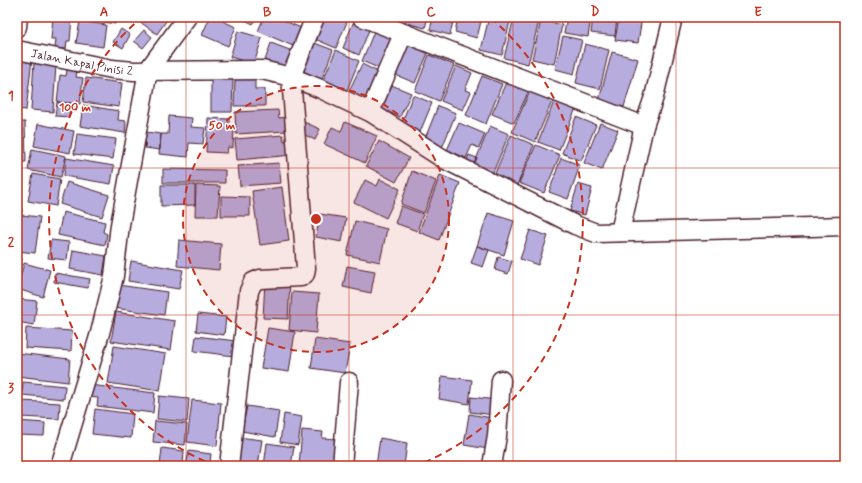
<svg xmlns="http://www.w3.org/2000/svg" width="862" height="483" viewBox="0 0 862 483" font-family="Mynerve,sans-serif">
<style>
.building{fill:#b6adde;stroke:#4a1f2b}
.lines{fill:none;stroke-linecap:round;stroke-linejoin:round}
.minor-casing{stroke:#4a1f2b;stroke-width:21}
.minor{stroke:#fff;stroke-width:18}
.grid{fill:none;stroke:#c8321e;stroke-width:1;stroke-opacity:0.55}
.ring{fill:none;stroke:#c8321e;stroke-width:2;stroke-dasharray:7 5}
.labels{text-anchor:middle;stroke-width:3;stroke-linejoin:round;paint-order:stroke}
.street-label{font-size:12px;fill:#4a1f2b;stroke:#fff}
.centre{fill:#c8321e;stroke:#fff;stroke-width:2}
.ring-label{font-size:12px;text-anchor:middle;font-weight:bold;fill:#c8321e;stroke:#fff;stroke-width:3;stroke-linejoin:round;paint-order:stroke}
.neatline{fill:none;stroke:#c8321e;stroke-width:1.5}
.grid-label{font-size:13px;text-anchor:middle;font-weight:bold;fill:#c8321e}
</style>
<rect width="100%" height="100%" fill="#fff"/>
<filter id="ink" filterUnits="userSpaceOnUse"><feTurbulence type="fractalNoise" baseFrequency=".025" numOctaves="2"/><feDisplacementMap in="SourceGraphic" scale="8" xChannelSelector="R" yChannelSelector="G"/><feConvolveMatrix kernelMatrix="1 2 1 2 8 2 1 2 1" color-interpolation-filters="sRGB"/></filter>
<g filter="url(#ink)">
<path class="building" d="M53,17H72L70,41H67L66,49L55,48L56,39H51Z
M74,17H116L115,24Z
M133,17H169L157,34Z
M210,17H214L236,27L228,46L202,35Z
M239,17H257L253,24Z
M264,17H276L301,28L293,46L258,31Z
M325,17H335L347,22L336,48L315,39Z
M403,17H428L425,28L402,22Z
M433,17H454L450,35L430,30Z
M458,17H482L477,38L455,32Z
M489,17H511L502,55L481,50Z
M514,17H540L528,64L504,58Z
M567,17H591L588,37L564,33Z
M593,17H617L615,36L591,33Z
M619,17H642L638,43L615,40Z
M541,20L562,25L554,64L532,59Z
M80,21L106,25L103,47L76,43Z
M353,23L369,30L359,55L343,48Z
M121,29L130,35L123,48L113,42Z
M375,29L398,39L385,71L362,61Z
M144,30L152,37L143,48L134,41Z
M238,31L262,38L254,64L230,57Z
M563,36L582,40L574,74L555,69Z
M312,42L333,50L321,81L299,72Z
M271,43L295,52L289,72L264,63Z
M404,43L428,53L415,83L391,73Z
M585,44L609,50L600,89L576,83Z
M336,50L359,61L345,95L321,85Z
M612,52L638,59L624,107L599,100Z
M429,55L454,65L439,101L415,91Z
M18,58L32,59L26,110L17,109Z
M34,62L56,64L53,112L31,110Z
M362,64L382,74L366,106L346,97Z
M456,66L472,73L465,90L471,92L463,110L441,101Z
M67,70L77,71L76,77L83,78L80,104L57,102L60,75L66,76Z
M211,76L233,77L232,112H211Z
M482,76L502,84L486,124L466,115Z
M86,78L122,83L119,107L83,102Z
M235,79H255V89H265V106H234Z
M507,80L529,90L514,123L492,114Z
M389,84L411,93L400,117L379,108Z
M532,86L553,99L535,142L512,132Z
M413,95L432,103L418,137L399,129Z
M555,99L576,108L559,150L538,142Z
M57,102L71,103L69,117L55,116Z
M83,105L119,111L118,120L126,121L125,133L80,126Z
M438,106L456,113L442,148L424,141Z
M278,110L279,118L287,117V131L236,134L235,112Z
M169,116L192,118L191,127L205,128L203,144L189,143L188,157L159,154L161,134H168Z
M576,117L596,125L581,161L562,153Z
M208,118L229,119V127L234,128L233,148L228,147L227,153L206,152Z
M17,122H25L26,162H17Z
M304,122L320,129L315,140L299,132Z
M345,122L377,136L365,163L324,144L332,127L341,131Z
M459,123L485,134L479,148L472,145L466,158L447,150Z
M600,123L618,130L602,170L584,163Z
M38,124L74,131L70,153L34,146Z
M490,126L509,134L491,177L472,169Z
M146,132L161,134L160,150L145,148Z
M77,134L116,139L113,159L74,154Z
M283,135L284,141L291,140L293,155L237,160L235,139Z
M511,135L534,145L516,188L493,178Z
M379,141L409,158L396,182L366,166Z
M536,145L560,155L544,193L519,183Z
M32,149L66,156L61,177L28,170Z
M469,155L477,158L472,169L464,166Z
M66,158L114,166L111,184L64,176Z
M561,158L580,165L568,199L549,192Z
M279,163L281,183L240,186L238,166Z
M17,164L20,191H17Z
M163,169L225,170V183H163Z
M412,171L436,181L424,213L401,204Z
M33,174L60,179L56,206L28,201Z
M440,175L460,183L439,240L419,232Z
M380,179L400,189L386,218L354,202L365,180L377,186Z
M67,182L109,195L102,217L60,204Z
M578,184L592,188L585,215L570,211Z
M161,185H195V205L161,206Z
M196,185L220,186L218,216H195Z
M282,187L289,241L260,245L252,191Z
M17,191H20L22,212H17Z
M221,196L250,197V216H221Z
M401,206L423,214L417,231L395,223Z
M63,212L105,222L103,232L107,234L105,245L58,235Z
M488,213L514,221L504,255L477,246Z
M320,214L346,218L342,242L316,237Z
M21,215L40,217L35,253L17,251Z
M355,221L387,229L380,262L347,255Z
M530,230L548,236L538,265L520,259Z
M51,240L69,242L67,260L48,258Z
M179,240L221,244L219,270L177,266Z
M477,246L489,250L483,267L471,263Z
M73,250L106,256L103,275L70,269Z
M17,257L22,258L17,285Z
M498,257L512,261L508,274L495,270Z
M131,261L183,270L179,289L128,281Z
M24,263L50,270L43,297L17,289Z
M347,266L375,271L371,293L343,287Z
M55,273L90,279L88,288L54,282Z
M265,281L290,282L288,319L263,318Z
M118,285L167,292L164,315L114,308Z
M292,292L319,294L316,333L289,330Z
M17,299L37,301L34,325L17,322Z
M116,312L175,321L171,350L111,341Z
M198,314L226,317L224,335L196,331Z
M26,328L72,331L71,351L25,348Z
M268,328L295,332L289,372L261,368Z
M196,336L236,341L234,356L194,351Z
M315,339L350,344L345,373L311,368Z
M114,346L166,354L160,391L108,383Z
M17,353L70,359L68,382L17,376Z
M442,376L472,380L469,404L439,399Z
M23,382L65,386L64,399L22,395Z
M89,385L155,393L153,413L97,406L98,398L88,397Z
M159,396L189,399L187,422L157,419Z
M471,397L497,400L495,415L470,412Z
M192,400L221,403L217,446L187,442Z
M21,401L60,403L59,419L20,417Z
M247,406L279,411L275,437L242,431Z
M95,409L133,414L131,438L92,434Z
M284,414L302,417L298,445L280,442Z
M469,414L492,418L488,449L464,445Z
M17,421L45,423L44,436L17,435Z
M155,421L187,424L185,445L153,442Z
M302,430L323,432L322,438L337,439L335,466H299Z
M238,437L262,440L258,466H234Z
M380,438L407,443L404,466H376Z
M267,443L294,447L291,466H264Z
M162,448L184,451L183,466H160Z
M189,451L211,454L210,463L218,464V466H186Z"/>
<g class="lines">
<defs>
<g id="minor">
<path d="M362,17L644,126L620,232"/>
<path d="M17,27L18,17"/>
<path id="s1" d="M17,50L112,69L134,71L262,70L291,77L321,89L370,112L442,158L575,225L596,233L845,226"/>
<path d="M370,112L403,34"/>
<path d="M644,126L654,97L673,17"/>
<path d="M60,466L100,333L114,276L120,225L148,70L187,17"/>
<path d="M229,466L249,291L253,282L260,279L301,277L305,274L306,268L291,77L315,17"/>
<path d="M342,466L349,382"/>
<path d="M492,466L497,436L501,380"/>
</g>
</defs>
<use href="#minor" class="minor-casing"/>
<use href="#minor" class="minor"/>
</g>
</g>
<path class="grid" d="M186,17V466M349,17V466M513,17V466M676,17V466M17,168H845M17,315H845"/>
<circle cx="316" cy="219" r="133" fill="#c8321e" fill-opacity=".12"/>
<g class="ring">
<circle cx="316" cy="219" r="133"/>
<path d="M216 466A266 266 0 0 1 141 18M491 18A266 266 0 0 1 416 466"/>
</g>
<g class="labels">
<g class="street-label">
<text dy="4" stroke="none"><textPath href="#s1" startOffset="66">Jalan Kapal Pinisi 2</textPath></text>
</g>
</g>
<circle cx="316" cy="219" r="6" class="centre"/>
<g class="ring-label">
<text x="75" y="111">100 m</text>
<text x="222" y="129">50 m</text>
</g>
<rect width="862" height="483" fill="none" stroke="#fff" stroke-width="44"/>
<rect x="22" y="22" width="818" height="439" class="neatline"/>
<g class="grid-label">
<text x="104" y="16">A</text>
<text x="267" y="16">B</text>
<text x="431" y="16">C</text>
<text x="595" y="16">D</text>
<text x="758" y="16">E</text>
<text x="11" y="100">1</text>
<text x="11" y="246">2</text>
<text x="11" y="392">3</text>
</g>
</svg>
